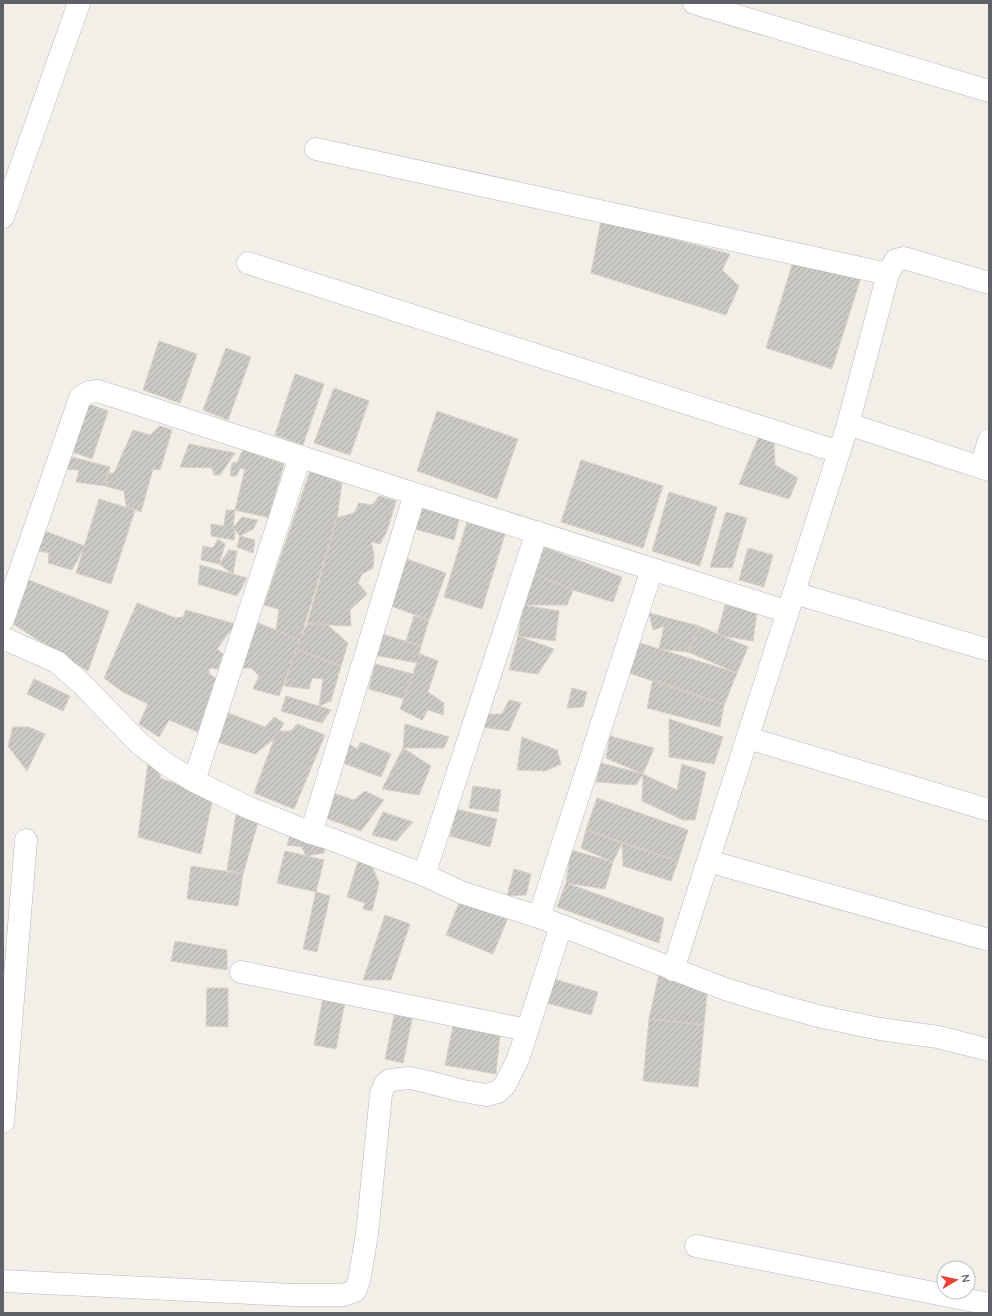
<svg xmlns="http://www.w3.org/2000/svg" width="992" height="1316" viewBox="0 0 992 1316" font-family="Quicksand,sans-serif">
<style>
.building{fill:url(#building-hatch);stroke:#d6d1c6}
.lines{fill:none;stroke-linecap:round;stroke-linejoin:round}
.street-casing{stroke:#b5b8bc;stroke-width:23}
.street{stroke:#fff;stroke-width:22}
</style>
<defs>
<pattern id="building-hatch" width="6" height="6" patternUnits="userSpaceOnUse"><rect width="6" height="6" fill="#cccac5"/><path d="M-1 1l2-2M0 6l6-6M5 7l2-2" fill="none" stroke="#a9a8a4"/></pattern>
</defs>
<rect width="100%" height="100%" fill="#f1efe8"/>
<path class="building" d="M601,220L730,254L722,270L739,286L726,315L591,273Z
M795,256L861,277L832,369L766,348Z
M159,341L197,354L180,403L143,390Z
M226,348L251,357L228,420L203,410Z
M295,374L324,384L303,445L275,435Z
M334,388L369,401L350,455L314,443Z
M86,403L108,411L92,459L70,451Z
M437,411L518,439L497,499L417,471Z
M160,426L172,430L160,470L153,469L141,512L126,506L124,491L105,486L107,473H114L133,430L150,435Z
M759,436L774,442L775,465L798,478L789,499L739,484Z
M189,444L235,453L220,475H214L212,468L180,467Z
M243,450L284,464L271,508L270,518L235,510L245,469L240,468L237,476H230L232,463L237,462Z
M65,455L110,467L105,486L76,482L79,470L61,469Z
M581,460L663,486L643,548L561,522Z
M310,471L342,483L337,518L300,640L276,630L279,609L264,605Z
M669,492L717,507L700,566L652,551Z
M379,496L396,501L387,531L380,544L371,542L374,554L373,568L362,574L358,583L367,594L350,610L351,626L307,624L337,518L354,513L359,503L372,505Z
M99,499L135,510L111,584L76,573Z
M421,505L460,515L454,540L415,529Z
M226,510H235L233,528L235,533L234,540L211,536V524L224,526Z
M726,512L747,518L732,568L710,567Z
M242,517L258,520L253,529L240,536L233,528Z
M467,522L505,534L482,609L444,597Z
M42,530L85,546L72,570L48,563L49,553L34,550Z
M240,536L255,540L253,553L237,547Z
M218,539L225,544L219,564L201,560L203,546L213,548Z
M544,547L622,577L613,602L573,590L535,574Z
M748,548L773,555L764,587L739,580Z
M229,550L237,551L233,574L219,564Z
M404,558L446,573L429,620L386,604Z
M200,565L247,578L237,596L198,584Z
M535,574L573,590L567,605H523Z
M26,579L109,611L88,671L8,621Z
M137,603L176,618L183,617L186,610L235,624L217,649L223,654L218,669L209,668V674L216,678L198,732L169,720L159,737L139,724L148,704L123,692L104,678Z
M523,605L559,611L555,641L518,636Z
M725,605L757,612L753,641L717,635Z
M649,613L699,626L688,652L659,649L664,626L653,630Z
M414,616L429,620L421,646L406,641Z
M256,622L300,640L279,696L253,689L259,676L251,668H240Z
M324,622L348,643L341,666L296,649L307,624Z
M699,626L748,647L737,673L688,652Z
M382,634L421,646L417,663L374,655Z
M518,636L554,649L538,674L509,670Z
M640,643L737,673L724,705L626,672Z
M296,649L341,666L331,701L319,706L323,679L312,678L309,689L284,686Z
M420,654L438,661L428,692L444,703L443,715L428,710L422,720L400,709Z
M375,664L413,674L404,699L369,689Z
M34,679L70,696L63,711L27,694Z
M653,679L724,705L720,727L647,708Z
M572,688L587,692L583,707L567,708Z
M286,696L319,706L331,710L322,723L281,711Z
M509,700L521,703L509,731L483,727L487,714H502Z
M218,709L265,727L274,717L284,723L275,738L255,754L208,739Z
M669,719L723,737L714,764L669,757Z
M297,724L325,735L294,809L254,793L277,731H291Z
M405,724L449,737L444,748H403Z
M13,727H29L45,734L27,771L8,746Z
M610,736L654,748L643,774L606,758Z
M522,737L557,750L561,764L545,771L517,770Z
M361,742L391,754L381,777L340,762L347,743L357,749Z
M403,748L431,766L419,795L382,789Z
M148,763L160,767V778L213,797L201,854L138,837Z
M601,763L643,774L636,785L596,782Z
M682,764L706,772L695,820H683L642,801L643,774L677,790Z
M473,786L501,790L498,812L469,808Z
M365,791L384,800L361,831L323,817L333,793L354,800Z
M597,798L688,830L678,861L586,830Z
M456,809L497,819L490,847L450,836Z
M383,812L413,822L396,841L372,835Z
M236,814L259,819L243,874L227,870Z
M293,826L328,838L324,853L306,856L302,847L287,845Z
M586,830L622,843L613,862L581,848Z
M622,843L678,861L671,881L623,866Z
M571,850L613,862L605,889L566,883Z
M285,851L324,860L316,892L277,883Z
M359,858L371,864L379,883L372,911L363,909L365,903L347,897Z
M191,866L243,874L238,906L187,899Z
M514,869L531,874L526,895L507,896Z
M566,883L664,918L659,943L557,907Z
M316,892L330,896L317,952L303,949Z
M463,893L510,913L493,954L446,935Z
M385,915L410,924L391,980H363Z
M175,941L227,950V970L171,961Z
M659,974L708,985L704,1025L649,1019Z
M554,979L598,992L591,1015L547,1003Z
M207,988H228V1027L206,1026Z
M323,997L345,1002L336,1049L314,1045Z
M395,1011L413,1015L403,1063L385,1059Z
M649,1019L704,1025L698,1087L643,1081Z
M453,1026L500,1035L496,1074L445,1065Z"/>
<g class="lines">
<defs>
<path id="street" d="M694,3L989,91
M316,149L888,274
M3,217L79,3
M248,263L839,452
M848,424L989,470
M981,467L989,440
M794,593L989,650
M3,620L80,398L89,392L98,391L415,494L788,612
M3,638L57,662L83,685L139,743L166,764L194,781L247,807L311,833L328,838L424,875L463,893L539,917L725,989L774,1004L822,1017L880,1029L938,1037L989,1050
M748,738L989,810
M194,781L300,457
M311,833L415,494
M708,861L989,940
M424,875L537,532
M539,917L652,569
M673,970L848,424L888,274L896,260L904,258L989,283
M241,972L527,1030
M3,1122L26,840
M696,1246L989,1304
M3,1281L293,1295H343L355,1291L359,1281L367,1234L381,1094L385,1084L390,1080L410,1078L428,1082L463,1091L486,1095L498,1092L505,1085L518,1059L561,926"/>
</defs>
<use href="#street" class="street-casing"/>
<use href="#street" class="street"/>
</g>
<rect width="992" height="1316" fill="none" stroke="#5f6368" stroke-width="8"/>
<g transform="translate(956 1280) rotate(81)"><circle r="19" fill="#ffffff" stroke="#bfc1c3"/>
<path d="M0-3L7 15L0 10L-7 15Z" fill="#ea4335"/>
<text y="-6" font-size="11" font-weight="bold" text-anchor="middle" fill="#5f6368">N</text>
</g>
</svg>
